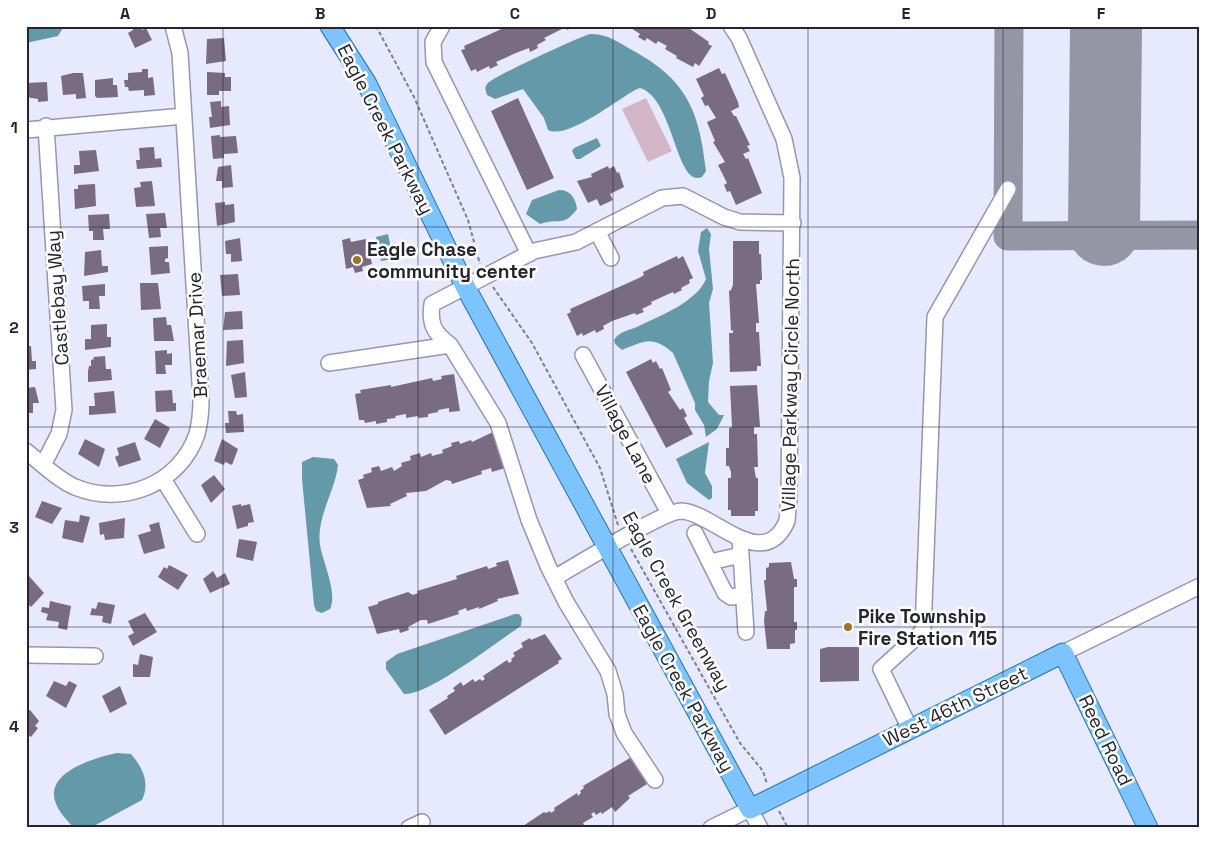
<svg xmlns="http://www.w3.org/2000/svg" width="1226" height="854" viewBox="0 0 1226 854" font-family="'Space Grotesk',sans-serif">
<style>
.green{fill:#d2b6c5}
.water{fill:#6399a9}
.lines{fill:none;stroke-linecap:round;stroke-linejoin:round}
.taxiway{stroke:#9496a6;stroke-width:29}
.runway{stroke:#9496a6;stroke-width:72}
.building{fill:#796b81}
.minor-casing{stroke:#9597b0;stroke-width:18}
.major-casing{stroke:#2572b6;stroke-width:21}
.path{stroke:#7e7f8e;stroke-width:2;stroke-dasharray:4 2.5;stroke-linecap:butt}
.minor{stroke:#fff;stroke-width:15}
.major{stroke:#7dc4fe;stroke-width:19}
.grid{fill:none;stroke:#24252f;stroke-width:1;stroke-opacity:0.55}
.poi-dot{fill:#9d7522;stroke:#fff;stroke-width:2}
.labels{text-anchor:middle;stroke-width:5;stroke-linejoin:round;paint-order:stroke}
.street-label{font-size:19px;fill:#24252f;stroke:#fff}
.poi-label{font-size:19px;font-weight:bold;fill:#24252f;stroke:#fff;text-anchor:start}
.neatline{fill:none;stroke:#24252f;stroke-width:2}
.grid-label{font-size:16px;text-anchor:middle;font-weight:bold;fill:#24252f}
</style>
<rect width="100%" height="100%" fill="#e7e9fe"/>
<path class="green" d="M646,98L672,151L648,162L622,109Z"/>
<path class="water" d="M26,26H60L63,28L58,36L26,43Z
M590,34C606,33 618,42 632,50C687,80 699,110 706,171L702,177C676,189 674,98 640,88L635,90C617,100 567,140 548,130L544,118L523,89L495,99L487,95C486,91 484,88 487,84C492,77 577,38 590,34Z
M597,138L601,146L580,159H576L572,151L574,148Z
M559,190C570,189 576,199 577,209C563,228 559,217 540,224L526,214L532,200Z
M707,228L711,234L709,249L713,289L709,303L713,363L709,381L708,402L719,415H724L717,429L706,437L704,425L695,410V403L673,353C653,336 646,340 622,350L615,344L614,340C619,331 632,330 641,325C662,315 696,302 706,279L698,251L701,232Z
M388,234L393,259L381,261L376,237Z
M709,442L705,473L712,486V498L709,500L687,483L676,459Z
M313,457L334,459L338,465C335,492 316,517 320,545C323,563 338,593 330,609L322,613L316,611L314,605L302,479V462Z
M515,614H519L522,618L521,626C498,641 428,696 404,694L386,669V662L397,654Z
M117,753L131,754C143,768 150,783 142,800L92,827H73C65,818 53,806 54,793C55,769 98,757 117,753Z"/>
<g class="lines">
<path class="taxiway" d="M1009,26L1008,236L1200,235"/>
<path class="runway" d="M1104,230L1106,26"/>
</g>
<path class="building" d="M132,26H140L142,30L146,28L152,40L135,48L128,33L133,30Z
M508,26H575L567,30L566,27L544,38L546,40L537,45L538,48L530,52L529,48L516,53L496,62L498,65L490,69L489,66L477,72L476,69L471,71L461,50L465,49L464,46Z
M628,26H686L709,42L708,44L712,46L699,66L695,63L693,67L676,58L677,56L665,49L667,46L658,41L656,44L647,38L645,41L638,37L640,34Z
M224,38L226,61L206,64L207,39Z
M719,68L722,74L725,73L738,102L739,107L731,111L734,116H736L750,145L747,146L750,151L743,154L746,159L748,158L762,193L736,205L730,191L727,192L724,185L727,183L718,165L725,162L713,142L715,141L707,122L716,118L708,105L705,106L701,98L704,96L696,79Z
M142,69H148V78L153,77L155,95L144,96V90L129,91L128,87H125L124,80H128V73L142,72Z
M207,72L225,73V77H231V91H219V95H207Z
M73,73H83L86,98L76,99V94L63,95L61,76Z
M113,78V85H117L118,97L97,98L95,96V80Z
M47,82L48,101L38,102V99L26,97V83Z
M518,98L554,178L527,190L491,111Z
M221,101V107L229,106L230,125L210,128L209,117H212L210,102Z
M220,135V137L236,136L238,153L224,154V158L213,159L211,136Z
M154,147L155,159L161,158L162,167L137,169L136,160H140L139,148Z
M96,150L99,171L74,174V165H80L79,151Z
M231,165L233,187L222,188V181H216L218,167Z
M608,166L609,169L614,166L617,173L619,172L624,187L610,194L613,200L600,206L597,199L588,203L577,181L592,177L591,174Z
M152,181L155,206L136,207L134,188L141,187L140,182Z
M95,184L96,206L75,209L74,189H78V185Z
M225,202V205L234,204L235,222L217,226L215,203Z
M165,213L167,228H160L161,237L149,238L146,214Z
M109,214L110,229H103L104,240H93V231H89L88,215Z
M240,238L242,261L231,262V254H226L225,241Z
M350,238L351,242L366,239L372,264L362,267L363,271L355,273L353,267L346,269L342,240Z
M733,241H759V254H761L762,280H760V284H756L759,323H756V332H759L761,366H757V371L730,372L729,333H733V330L731,331L729,291L731,290L733,285Z
M168,246V258L165,259V262H169L170,273L151,275L149,247Z
M101,250L102,266H108V272L84,276L85,252Z
M677,256L678,259L683,256L693,278L689,280L690,283L681,288L682,290L674,294L673,292L651,302L652,304L642,309L644,312L636,315L635,313L612,321L603,326L604,329L596,333L595,330L583,336L582,333L577,336L567,314L571,312L570,309L639,278L644,275L643,272Z
M238,274L240,295L222,296L220,275Z
M140,283H158L161,309L141,310Z
M105,284V296H99L100,309H89V301H83L82,286Z
M242,311L243,329L223,330L225,312Z
M166,317L167,325H171L174,341H154L153,318Z
M107,324V337H111V347L85,350V339H91V325Z
M243,340L244,363L226,366L227,341Z
M26,346H31L32,361H36V369L26,370Z
M167,350V354L172,353V365H165L166,374H156L155,351Z
M105,356L106,369H111L112,380L88,382V371L89,366H91V360L94,359L93,357Z
M651,359L653,363L656,361L660,369L662,368L671,390L668,392L680,410L683,408L687,416L684,418L693,434L666,448L626,372Z
M245,372L247,397L235,398L231,375Z
M454,374L460,411L449,412V408L438,410V412L428,414V417L418,418V416L406,418V414L395,416L396,418L387,419V422L376,424V421L365,423L364,420H359L355,394L361,393L360,390L391,385V387L432,378L433,381L442,379L441,376Z
M757,385L760,427H754V434H757L758,467H754L756,478H758V511H755V516H731V510H728V478H731V472L729,466H726V448H729V428L732,427L730,386Z
M35,387L39,403H33V413H26V388Z
M172,390L173,403H176V411L156,412L155,391Z
M114,391L116,413L89,415V406H95L94,393Z
M228,411H236L237,415L243,414L244,432L226,433L225,423H229Z
M155,419L170,428L160,448L144,439Z
M493,432L505,468L492,472L491,468L481,471L482,474L452,484L451,481L446,480L426,491L406,493L407,496L390,504L391,506L367,508L358,480L364,478L363,475L372,472L371,468L379,466L381,471L392,467L394,471L402,466L401,463L411,460L410,456L420,453L421,457L431,453L432,456L443,453L442,450L452,446L451,443L459,441L460,444L471,440L472,442Z
M85,439L105,449L99,467L78,454Z
M222,439L238,449L232,465L225,462L224,465L214,461Z
M135,442L141,460L119,467L115,457L119,455L117,448Z
M214,475L225,489L211,503L201,485Z
M42,501L62,508L52,524L35,517Z
M241,504V506L250,504L254,522L248,523V526L237,529L232,506Z
M80,515L90,517L83,543L62,538L65,520L79,522Z
M125,518L124,538L105,540L104,534L100,535L99,523Z
M159,522L165,548L144,554L138,535L151,531L149,525Z
M239,539L257,542L253,561L236,557Z
M508,560L519,594L497,599L498,601L479,609V607L467,611L466,608L458,611L459,614L428,624L427,620H421L408,627L409,630L400,633L399,629L377,634L368,607L378,604V602L408,592L413,595L418,593L417,591L457,579L456,576L487,566L488,569L497,566L496,563Z
M791,562L794,579H797V587H794V622H797V630H795V643L790,644V649H767L764,621L765,611H767L764,580H766V568L769,567V563Z
M169,565L188,575L178,590L158,577L164,567L167,569Z
M213,571L217,578L225,573L230,584L210,593L203,579Z
M29,576L44,593L31,607L26,602L28,597L26,578Z
M50,601L71,606L67,630L58,628L59,622L46,620L48,614L41,612L42,607L49,608Z
M98,602L115,605L111,624L102,622L103,616L90,615L92,608L96,609Z
M145,613L157,632L133,646L128,636L134,633L128,621Z
M545,634L562,659L558,661L559,663L445,735L429,710L448,698L447,696L455,691L453,688L461,682L463,686L473,679L475,682L480,679L482,681L485,679L483,676L507,660L509,663L512,661L511,659L515,656L513,653L523,647L521,643L530,638L531,640Z
M828,647H859V681L820,682V649Z
M140,654L153,657L150,677H133V664L138,665Z
M54,681L66,686L69,681L77,685L66,708L46,696Z
M120,686L127,704L110,713L102,696Z
M30,710L39,721L35,726L38,728L31,737L26,733V711Z
M630,758L647,784L628,796L630,798L615,812L612,807L602,814L601,812L596,815L594,812L591,814L593,817L583,823L585,827L584,828H520L544,812L546,813L550,811L551,813L555,810L554,808L577,793L578,796L581,793L580,791L584,788L583,786Z"/>
<g class="lines">
<defs>
<path id="minor" d="M442,26L433,42L434,62L529,254
M26,130L184,116
M597,231L611,258
M450,345C434,333 429,324 432,304L534,251L576,242L662,198L683,196L724,217L740,222L793,223
M583,355L669,513
M329,363L450,345L452,348L498,423L529,520L548,566L566,602L608,671L615,694L617,714L624,733L655,780
M26,451C41,463 57,479 75,487C123,507 180,484 197,434C200,422 201,411 201,400L180,53L173,26
M43,465L59,434L64,410L46,126
M163,479L197,534
M695,533L725,593L731,597L744,595
M740,539L746,632
M710,562L741,555
M554,578C576,566 663,511 681,511C713,512 763,575 787,521L789,498L792,178L784,139L739,38L731,26
M1063,653L1200,586
M26,655L95,656
M910,729L881,669L923,631L935,317L1008,189
M409,828L422,822
M711,828L750,809L760,828"/>
<path id="major" d="M330,26L367,84L466,288L750,809L1063,653L1148,828"/>
</defs>
<use href="#minor" class="minor-casing"/>
<use href="#major" class="major-casing"/>
<path class="path" d="M376,26L414,97L468,220L480,264
M493,287L532,343L600,468L618,525
M631,549L740,743L763,771L767,784
M779,811L788,828"/>
<use href="#minor" class="minor"/>
<use href="#major" class="major"/>
</g>
<path class="grid" d="M223,26V828M418,26V828M613,26V828M808,26V828M1003,26V828M26,227H1200M26,427H1200M26,627H1200"/>
<g class="poi-dot">
<circle cx="357" cy="260" r="5"/>
<circle cx="848" cy="627" r="5"/>
</g>
<g class="labels">
<g class="street-label">
<text transform="translate(386 129) rotate(63)" y="7">Eagle Creek Parkway</text>
<text transform="translate(57 298) rotate(-94)" y="7">Castlebay Way</text>
<text transform="translate(197 335) rotate(-93)" y="7">Braemar Drive</text>
<text transform="translate(790 385) rotate(-89)" y="7">Village Parkway Circle North</text>
<text transform="translate(626 434) rotate(62)" y="7">Village Lane</text>
<text transform="translate(677 601) rotate(61)" y="7">Eagle Creek Greenway</text>
<text transform="translate(684 688) rotate(61)" y="7">Eagle Creek Parkway</text>
<text transform="translate(955 706) rotate(-26)" y="7">West 46th Street</text>
<text transform="translate(1106 740) rotate(64)" y="7">Reed Road</text>
</g>
<g class="poi-label">
<text x="367" y="256">Eagle Chase<tspan x="367" dy="22">community center</tspan></text>
<text x="858" y="623">Pike Township<tspan x="858" dy="22">Fire Station 115</tspan></text>
</g>
</g>
<rect width="1226" height="854" fill="none" stroke="#ffffff" stroke-width="55"/>
<rect x="28" y="28" width="1170" height="798" class="neatline"/>
<g class="grid-label">
<text x="125" y="19">A</text>
<text x="320" y="19">B</text>
<text x="515" y="19">C</text>
<text x="711" y="19">D</text>
<text x="906" y="19">E</text>
<text x="1101" y="19">F</text>
<text x="14" y="133">1</text>
<text x="14" y="333">2</text>
<text x="14" y="533">3</text>
<text x="14" y="732">4</text>
</g>
</svg>
